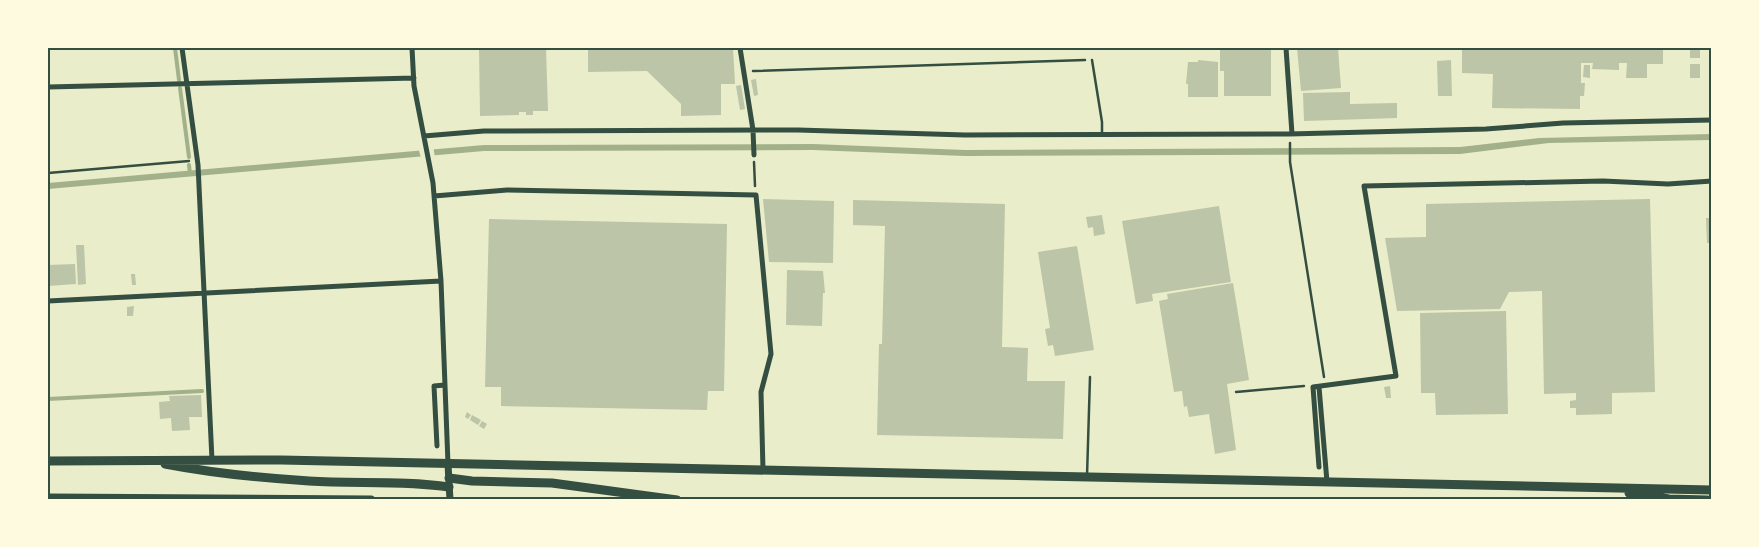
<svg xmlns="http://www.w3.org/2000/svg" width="1759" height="547" viewBox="0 0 1759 547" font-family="'DM Sans',sans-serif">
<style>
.water{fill:#a3b18a}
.pier{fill:#e9edc9}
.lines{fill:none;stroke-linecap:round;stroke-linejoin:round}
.stream{stroke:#a3b18a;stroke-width:4}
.building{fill:#bcc5a7}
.path{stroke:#344e41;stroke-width:2.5}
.service{stroke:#344e41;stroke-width:2.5}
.minor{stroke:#344e41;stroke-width:5}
.tertiary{stroke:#344e41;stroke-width:7}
.trunk{stroke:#344e41;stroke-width:9}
.neatline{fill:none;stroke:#344e41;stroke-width:2}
</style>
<rect width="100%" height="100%" fill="#e9edc9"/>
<path class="water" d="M1712,134L1711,140L1549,143L1460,154L965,156L813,150L484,151L48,189V183L484,145L813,144L965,150L1460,147L1539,138Z"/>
<path class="pier" d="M433,146L435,157L421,158L418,147Z"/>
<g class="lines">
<path class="stream" d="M175,48L179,80
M180,88L189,157
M189,165L190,174
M48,399L202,391"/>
</g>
<path class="building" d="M479,48H546L548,111H533V115H526V112H519V115L480,116Z
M588,48H733L735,84H721V115L681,116V104L647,71L588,72Z
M1200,48H1271V96H1224V71H1220V49H1200Z
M1297,48H1338L1341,88L1301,91Z
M1462,48H1663V64H1647V78H1626L1627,63H1619V70L1592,69L1593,63H1581V83H1585L1584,96H1580V109L1492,108L1493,74L1462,73Z
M1690,48H1700V58H1690Z
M1198,60L1218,62V97H1188V84H1186L1188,62H1198Z
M1451,60L1452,96H1438L1437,61Z
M1690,64H1700V78H1690Z
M1584,65H1590V78L1583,77Z
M756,79L758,95L754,96L751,80Z
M741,85L745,109L740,110L736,86Z
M1350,92V104L1397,103V118L1304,121L1303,93Z
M763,199L834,201L833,263L769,262Z
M1650,199L1655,392L1612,393V414L1576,415V408H1570V401L1576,400V393L1544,394L1542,291L1509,292L1500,309L1397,311L1385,238L1426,237V204Z
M853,200L1005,204L1002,347L1028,348L1027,381H1065L1063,439L877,435L879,344H882L885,226L853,225Z
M1219,206L1231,282L1152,294L1153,301L1136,304L1122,221Z
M1102,215L1105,234L1094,236L1093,227L1088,228L1086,217Z
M1706,218H1712V243H1707Z
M489,219L727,224L724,391H708L707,410L501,406V387H485Z
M76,245H84L86,284L78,285Z
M1077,246L1094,350L1055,356L1053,345L1048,346L1045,329L1050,328L1038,252Z
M75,264L76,284L48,286V265Z
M787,270L823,271L825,293H823L822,326L786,325Z
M131,274H135L136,285H132Z
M1233,283L1249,380L1227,384L1236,450L1215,454L1209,414L1189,417L1187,406L1184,407L1182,391L1174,392L1159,301L1168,299L1167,294Z
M134,306L133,316H127V307Z
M1506,311L1508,414L1436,415L1435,393H1421L1420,313Z
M1390,386L1391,398H1386L1384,387Z
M201,395L202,417H189L190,430L172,431L171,418L160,419L159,402L170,401L169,396Z
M467,412L471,415L468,419L465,417Z
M472,415L481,420L478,425L470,420Z
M482,421L487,424L484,429L479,426Z"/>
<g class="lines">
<path class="path" d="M753,71L1085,60
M1290,143V162L1324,377
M754,162L755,186
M48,173L189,161
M1236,392L1304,386"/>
<path class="service" d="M1092,60L1102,122V135
M1087,476L1090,377"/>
<path class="minor" d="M182,48L198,165L212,460
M412,48L414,86L433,183L441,281L448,464
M740,48L753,130L754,155
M1286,48L1292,134
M48,87L414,78
M424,136L484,131L798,130L965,135L1289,134L1486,129L1563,123L1712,120
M434,196L507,190L756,195L771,354L761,392L763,470
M48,301L441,281
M1319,387L1327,482
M437,446L434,386L445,385
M1319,467L1313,387L1396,376L1364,186L1603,181L1668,184L1712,181"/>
<path class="tertiary" d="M448,464L450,500"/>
<path class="trunk" d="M48,461L281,460L1712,490
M165,464C212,473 261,478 309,481C356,484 403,480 449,487
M449,478L472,481L552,483L677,500
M1629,493L1669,499L1707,500
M48,498L371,500"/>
</g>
<rect width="1759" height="547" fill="none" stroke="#fefae0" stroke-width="98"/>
<rect x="49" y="49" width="1661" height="449" class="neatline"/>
</svg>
